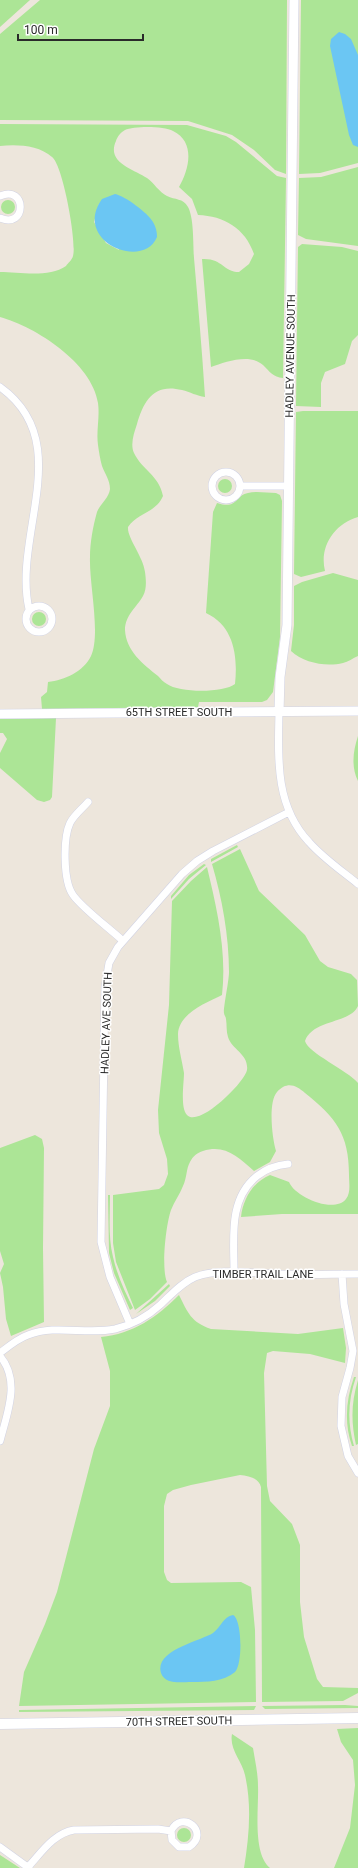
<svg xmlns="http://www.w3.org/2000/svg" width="358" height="1868" viewBox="0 0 358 1868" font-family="Roboto,sans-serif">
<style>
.green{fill:#ace596;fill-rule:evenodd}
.water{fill:#6bc6f3}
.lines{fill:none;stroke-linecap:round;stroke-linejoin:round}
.minor-casing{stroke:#d1d3e4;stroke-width:8}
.tertiary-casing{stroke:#d1d3e4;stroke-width:10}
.secondary-casing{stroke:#d1d3e4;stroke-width:11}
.minor{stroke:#fff;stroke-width:7}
.tertiary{stroke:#fff;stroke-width:9}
.secondary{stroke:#fff;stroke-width:10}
.labels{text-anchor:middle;stroke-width:3;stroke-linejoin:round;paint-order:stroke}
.street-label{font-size:11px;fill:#2a2a2a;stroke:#fff}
</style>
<rect width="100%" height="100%" fill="#ede6dc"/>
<path class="green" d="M0,0H30L0,27Z
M40,0H287L286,174L275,170L254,150L232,135L188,121L0,120V34Z
M301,0H358V163L320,173L299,174Z
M0,124L187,125L226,136L236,142L277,176L286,178L283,378C273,377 270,372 263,365C250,353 225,362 211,367L202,259C223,258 223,272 239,272L249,264L254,254C245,228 224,216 198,215L192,199L179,187C189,170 196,142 173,131C164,126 134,126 125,130C121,132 117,137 116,141C106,163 134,169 147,178C154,183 159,192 167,196C175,200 183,198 188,207C194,218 193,244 194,258C198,304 202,350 205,397C197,396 190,392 182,390C154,383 144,400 137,424C134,433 130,444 134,453C142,470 159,475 163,496C156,513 137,513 128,527C127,538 143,556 145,572C146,579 147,589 143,596C137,607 125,615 125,630C126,651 143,664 158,676C161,679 163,682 167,684C179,693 224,693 235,684C238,656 234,626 206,613L213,512L217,503C238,510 235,495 248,493C256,491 267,493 276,493L280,495L282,501L280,637L273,692L267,700L262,702H199L198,707L42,709L41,697L47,692L48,682C65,680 83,672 91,656C101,634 89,584 90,557C90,543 93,526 97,512C100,504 109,498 110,489C110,480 105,474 102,466C100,459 99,452 98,445C96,431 100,417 98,403C92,363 36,327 0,317V272C19,272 49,278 66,266C68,263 72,260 73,256C77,243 63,165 52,157C39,145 16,144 0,146ZM99,204L119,250L106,243L94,222Z
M358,167V246L306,239L298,235L299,178L321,177Z
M1 207a7 7 0 1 1 14 0a7 7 0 1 1-14 0Z
M302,244L342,247L358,251V335L352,341L345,364L325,372L321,383V407L296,406L298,247Z
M303,411H358V517C334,524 319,547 325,571L301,577L294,574L296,412Z
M218 486a7 7 0 1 1 14 0a7 7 0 1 1-14 0Z
M333,573L358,580V656C353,658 348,662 343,663C326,667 304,663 291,651L294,625V586L302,582Z
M32 619a7 7 0 1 1 14 0a7 7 0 1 1-14 0Z
M56,718L52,797L50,800L44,802L37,800L0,768V753L7,739L3,733H0V719Z
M358,736V781C351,767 353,751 358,736Z
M237,845L238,847L211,862V859Z
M240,849L259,891L305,935L320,961L328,967L351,974L357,980L358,1006C350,1024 313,1019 305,1041C308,1053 347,1070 358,1083V1214H282L241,1217C243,1199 253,1182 270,1175L289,1182C295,1197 334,1214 346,1199C351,1193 349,1182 349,1175C349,1134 336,1118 305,1093C296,1085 287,1081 277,1092C268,1102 272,1138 276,1151L270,1162L254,1171C238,1157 225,1144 203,1151C197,1153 193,1156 190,1162C186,1169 187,1178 183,1186C180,1194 174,1202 171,1210C166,1224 161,1269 167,1282L150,1299L135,1310L116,1262L113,1243V1195L159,1189L164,1185L168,1174L167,1159L159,1133L158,1110L169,1005L172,901L191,881L207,867C217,909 227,952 222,995C206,1003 179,1013 178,1034C178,1047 182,1060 184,1073C184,1083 180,1108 187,1115C199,1128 245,1082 247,1070C249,1054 232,1050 228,1037C226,1031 227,1025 226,1019C226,1017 224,1015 224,1013C223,1009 229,981 229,972C229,936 222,898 212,864Z
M204,864L206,865L189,879L171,899V896L189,875Z
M35,1135L42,1139L44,1148L43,1248L44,1322L11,1336L6,1319L3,1287L0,1273L4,1264L0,1251V1148Z
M108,1195H110C110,1215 108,1237 113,1257C117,1275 125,1292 133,1308L130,1310L114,1273L109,1253Z
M169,1284L170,1286L155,1301L136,1314Z
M179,1295C188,1313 191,1322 211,1329L298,1334L343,1328L346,1348L345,1363L310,1354L273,1351L267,1353L264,1373L267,1486L270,1501L292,1524L300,1545V1602L304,1637L317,1679L323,1687L358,1688V1693L343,1701L262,1702L261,1487C259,1478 249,1476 240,1475L191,1485L173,1490L167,1494L164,1506V1572L167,1580L171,1583L241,1582L251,1587L255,1630L256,1702L19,1706L24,1672L45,1624L57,1592L94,1449L110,1406V1371L101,1337C133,1334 157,1317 179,1295Z
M354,1377H356C348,1400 347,1422 354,1446H352C344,1423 346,1400 354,1377Z
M358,1380V1444L356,1445C351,1422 351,1403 358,1380Z
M345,1705L358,1706V1708L265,1709L262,1706Z
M256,1706L254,1710L19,1712V1710Z
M358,1728V1868H334L350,1828L355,1785L353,1760L341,1742L337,1729Z
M232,1734L253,1748C255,1761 258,1773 258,1786C259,1807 252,1853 270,1868H244C249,1837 252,1806 245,1775C242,1761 229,1749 232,1734Z
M177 1835a7 7 0 1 1 14 0a7 7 0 1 1-14 0Z
M0,1855L20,1868H0Z"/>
<path class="water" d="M339,32L345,34L351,39L358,55V147L353,145L349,135L330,46L331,39Z
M115,194C125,196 148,213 153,222C156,227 157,232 157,237C143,271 72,241 102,199Z
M233,1615C242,1619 243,1664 235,1672C223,1682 207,1682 191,1682C182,1682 165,1685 161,1673C154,1650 201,1641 213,1633C221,1627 223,1617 233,1615Z"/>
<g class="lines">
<defs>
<path id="minor" d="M0,196C27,184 27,230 0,218
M0,387C77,442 12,535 29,609
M212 486a14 14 0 1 1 28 0a14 14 0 1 1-28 0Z
M240,486H289
M26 619a13 13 0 1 1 26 0a13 13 0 1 1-26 0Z
M279,712C278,758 275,806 309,842C323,858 342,871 358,884
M88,802C82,809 74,815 70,823C63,838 63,881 73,895C82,908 109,928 122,940
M234,1272C234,1239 228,1199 257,1176C266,1169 277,1165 288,1164
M342,1274L344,1304L353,1351L350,1368L342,1397L341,1426L348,1456L358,1473
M130,1324L110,1277L101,1242L105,987L109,963L118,947L182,874L197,861L213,851L289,812
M0,1353C9,1346 17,1339 28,1335C56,1324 86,1335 115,1329C132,1325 148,1316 160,1305C171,1295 181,1283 195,1277C222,1267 252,1274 279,1274C305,1275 332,1274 358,1274
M0,1356C21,1381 7,1413 0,1441
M0,1847L29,1868
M28,1867C41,1853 54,1833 74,1830L158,1829L171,1831C182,1808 211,1833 189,1847H179L172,1840L171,1831"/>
<path id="tertiary" d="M279,712L280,677L287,625L294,0
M0,714L358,711"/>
<path id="secondary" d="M0,1724L358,1718"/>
</defs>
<use href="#minor" class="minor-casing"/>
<use href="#tertiary" class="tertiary-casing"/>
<use href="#secondary" class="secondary-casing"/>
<use href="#minor" class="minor"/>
<use href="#tertiary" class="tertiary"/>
<use href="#secondary" class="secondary"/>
</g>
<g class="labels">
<g class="street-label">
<text transform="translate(290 356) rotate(-89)" y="4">HADLEY AVENUE SOUTH</text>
<text x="179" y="716">65TH STREET SOUTH</text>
<text transform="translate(106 1023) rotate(-88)" y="4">HADLEY AVE SOUTH</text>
<text x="263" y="1278">TIMBER TRAIL LANE</text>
<text transform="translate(179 1721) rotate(-1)" y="4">70TH STREET SOUTH</text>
</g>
</g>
<path d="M18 34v6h125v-6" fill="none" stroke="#2a2a2a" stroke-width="2"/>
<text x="24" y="34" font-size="12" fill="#2a2a2a" stroke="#ffffff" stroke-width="3" paint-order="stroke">100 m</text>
</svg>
